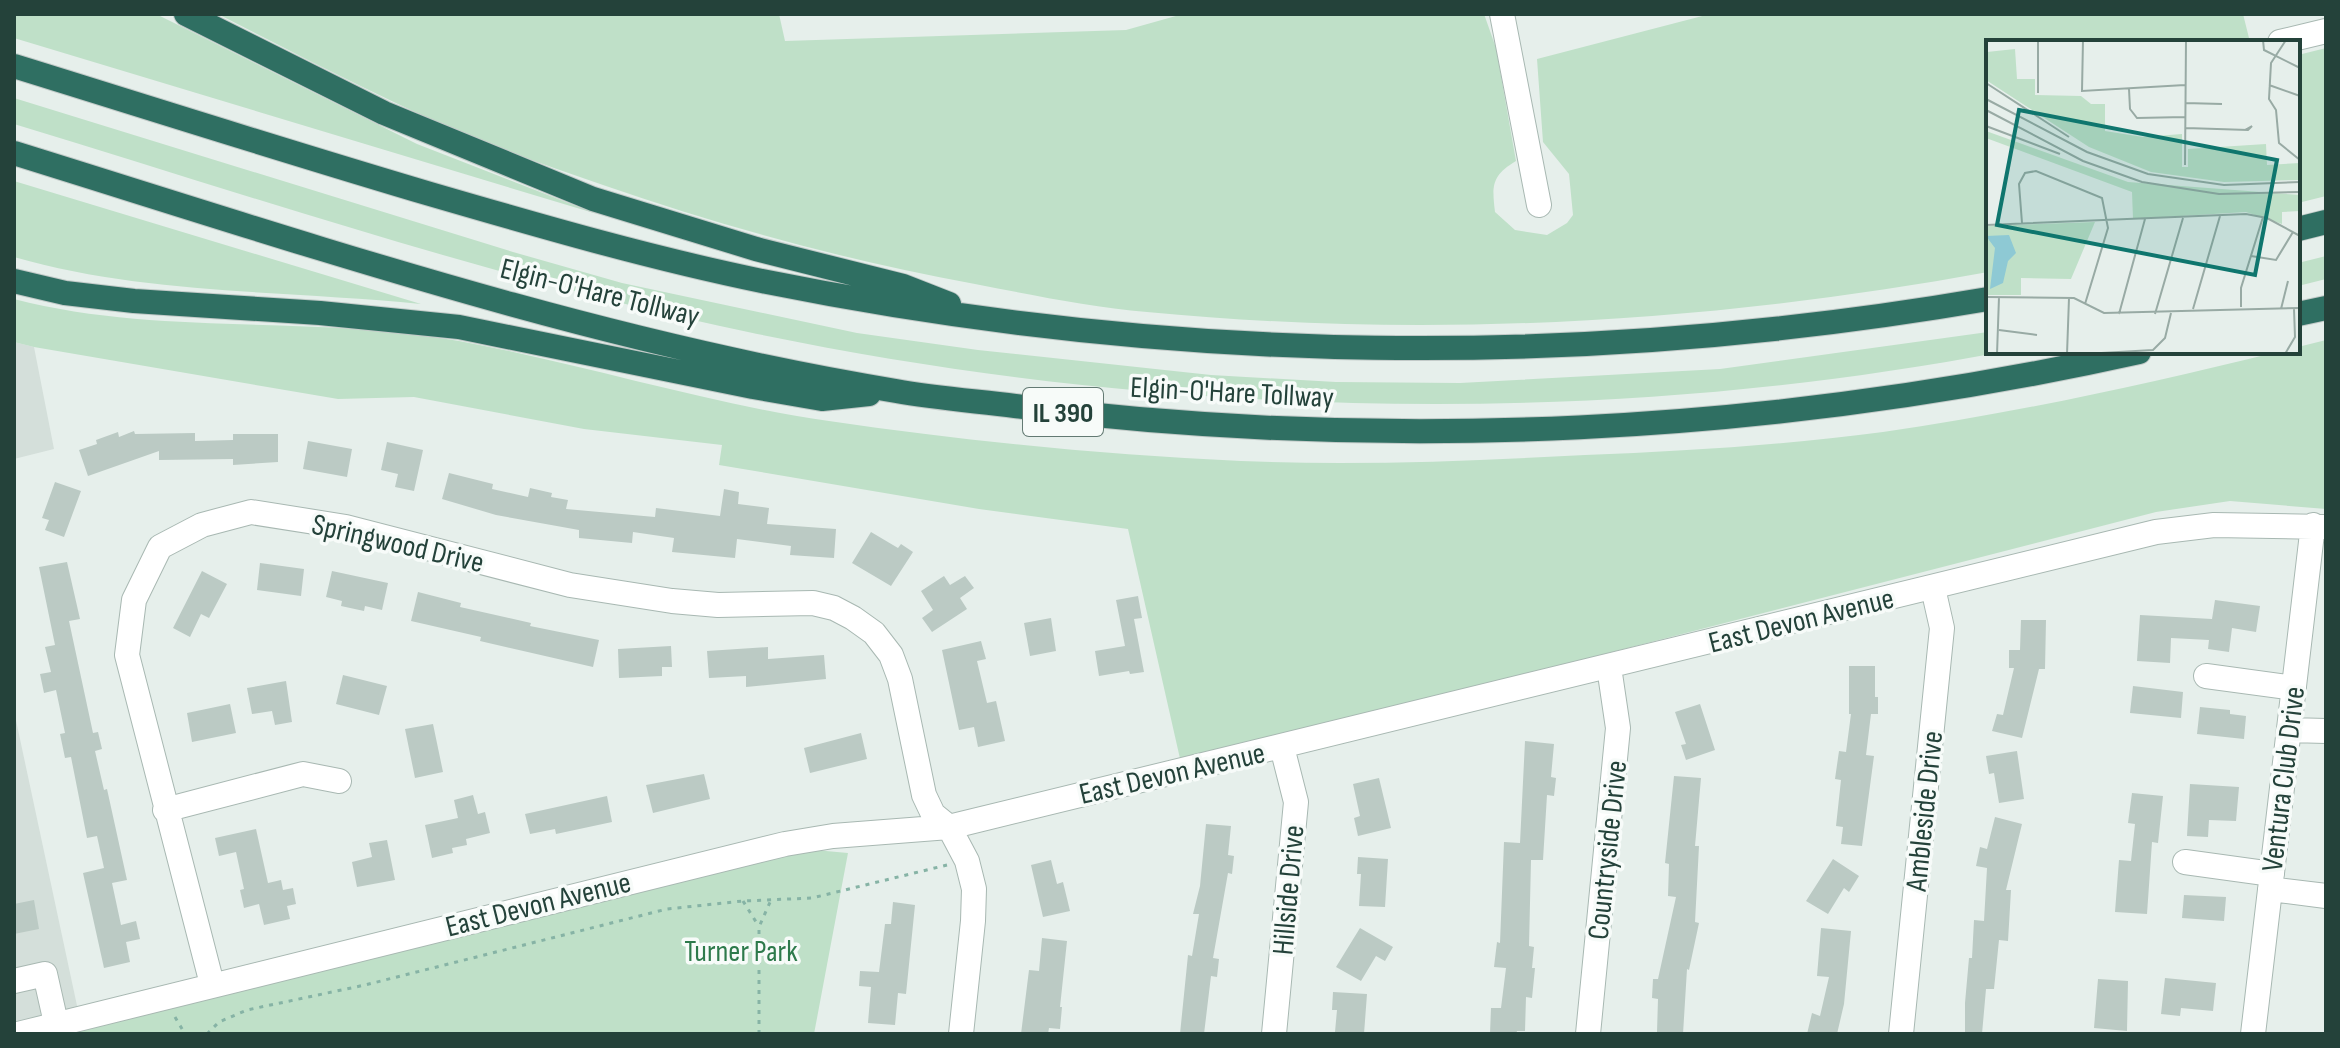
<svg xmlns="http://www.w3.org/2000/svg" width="2340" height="1048" viewBox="0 0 2340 1048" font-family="'Sofia Sans Condensed',sans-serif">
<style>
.built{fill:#d4dfda}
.green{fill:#bfe0c8}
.building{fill:#bbcac4}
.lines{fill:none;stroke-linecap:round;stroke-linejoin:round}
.minor-casing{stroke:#a8b8b2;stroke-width:26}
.highway-casing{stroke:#c2cac8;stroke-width:26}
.path{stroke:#86b3a5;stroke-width:3;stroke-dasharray:4 6;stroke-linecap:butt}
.minor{stroke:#fff;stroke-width:24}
.highway{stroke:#2f6f62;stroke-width:24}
.labels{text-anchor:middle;stroke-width:7;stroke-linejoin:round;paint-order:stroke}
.shield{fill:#f7fbf9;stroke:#637a73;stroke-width:2}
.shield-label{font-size:28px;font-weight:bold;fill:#24423a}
.street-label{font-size:30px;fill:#24423a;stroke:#f7fbf9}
.park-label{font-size:30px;fill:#2d7a4b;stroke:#f7fbf9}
.inset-road{fill:none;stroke:#98aaa4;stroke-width:2}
.view{fill:#0f766e;fill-opacity:0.15;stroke:#0f766e;stroke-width:4}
.inset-edge{fill:none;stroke:#24423a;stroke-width:4}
</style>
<rect width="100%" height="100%" fill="#e6efeb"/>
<path class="built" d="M14,342L34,347L54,449L14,459Z
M14,711L79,1015L14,1030Z"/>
<path class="green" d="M14,14H156L417,144L597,214L14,38Z
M218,14H779L785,41L1126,30L1183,14H1484L1496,48L1516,161C1491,176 1492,186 1495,212L1515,230L1547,235L1567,223L1573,215L1569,174L1543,142L1537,59L1710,14H2243L2250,42H1988V272C1711,323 1428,339 1147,312C1090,307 1032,295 975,284C848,261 725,227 603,185C560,170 516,155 474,138C387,101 302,57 218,14Z
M2326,48V196L2298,203V55Z
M14,98L513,252L622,283L857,333L978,350L1211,375L1336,382L1460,383L1720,369L1988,332V352H2002C1589,430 1159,418 748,332C499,280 257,198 14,124Z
M14,181L421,304C286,290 145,295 14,257Z
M2326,256V279L2298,286V263Z
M14,299C160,337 311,314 459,341C583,364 704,403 829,421C966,441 1103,455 1241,461C1356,466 1471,461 1585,455C1685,451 1784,445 1883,432C2016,413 2147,384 2277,352H2298V347L2326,340V509L2230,501L2156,512L1181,763L1128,529L979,509L719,465L722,445L584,429L414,397L338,399L34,347L14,342Z
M815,850L848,853L814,1034H59L735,866Z"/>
<path class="building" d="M134,431L135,434L195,433V441L233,440V434H278V462L233,465V459L159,460V451L88,476L79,450L97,444L96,440L118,432L119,437Z
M308,441L352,449L347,477L303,469Z
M387,442L423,450L414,491L395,487L398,474L381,470Z
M449,473L493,484L492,489L528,497L530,488L552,493L551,497L568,500L566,509L655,517L656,508L720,516L724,489L739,492L738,504L769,508L767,524L836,529L834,558L790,555L791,546L737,539L735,558L672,552L674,538L633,532L632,543L579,538V530L496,515L442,499Z
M55,482L81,491L64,537L45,530L49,520L42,518Z
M871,532L898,548L901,544L913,552L891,586L852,563Z
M67,562L80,619L69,621L93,733L98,732L102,749L95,751L104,790L107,789L127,880L112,883L121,925L136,921L140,939L126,942L130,962L104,968L83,873L104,868L97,836L87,838L71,757L65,758L60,734L65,733L56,690L44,693L40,674L51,672L45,647L55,645L39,567Z
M260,563L304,569L301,596L257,590Z
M202,571L227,584L209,618L201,614L190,637L173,628Z
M332,571L388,583L382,610L365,606L364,611L341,606L342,601L326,597Z
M944,576L950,585L965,576L974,588L960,598L967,609L932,632L922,618L933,610L921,591Z
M418,592L461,603L460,607L531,623L530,626L599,640L593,667L480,641L481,637L411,621Z
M1138,596L1142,618L1134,619L1144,672L1130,674L1129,671L1099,676L1095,651L1125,646L1116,600Z
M2215,600L2260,606L2256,632L2232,628L2229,652L2208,649L2209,640L2171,638L2170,663L2137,661L2140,615L2212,619Z
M1051,618L1056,651L1030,656L1024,623Z
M2021,620H2046L2045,669H2039L2022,738L1992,731L1997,714L2003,715L2014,668H2009V650H2020Z
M981,641L986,659L977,661L987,703L996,701L1005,741L978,747L974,727L959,730L942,650Z
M671,646L672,667H662V676L619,678L618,649Z
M768,647V659L824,655L826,679L746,687V676L709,678L707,651Z
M1849,666H1875V697H1878V714H1871L1866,755L1874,756L1862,846L1841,844L1843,827L1836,826L1841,780L1835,779L1839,751L1846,752L1851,714H1849Z
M343,675L387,686L379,715L336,704Z
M286,681L292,722L275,725L272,711L252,714L247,688Z
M2133,686L2183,692L2181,718L2130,713Z
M230,704L236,733L192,742L187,713Z
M1700,704L1715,750L1686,760L1681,745L1686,744L1675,712Z
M2200,707L2230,710V714L2246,716L2244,739L2197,734Z
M433,724L443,772L415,778L405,729Z
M861,733L867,759L810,773L804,748Z
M1525,741L1554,744L1551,777L1556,778L1554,796L1547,795L1543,860H1531L1529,946L1534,947L1532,968H1535L1532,998L1526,997L1525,1031H1517L1516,1034H1490L1491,1008H1501L1506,968L1494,967L1497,942L1500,943L1504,842L1520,843Z
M2017,751L2024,799L1999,803L1994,773L1989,774L1986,756Z
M704,774L710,799L653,813L646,785Z
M1674,776L1701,778L1695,846H1699L1695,922L1699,923L1689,970L1687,969L1683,1034L1657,1032L1658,999L1652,998L1653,979H1658L1676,897L1668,896L1669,864L1665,863Z
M1379,778L1391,828L1358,836L1354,818L1360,816L1353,784Z
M2190,784L2239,787L2236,821L2209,820L2208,837L2187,836Z
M2132,793L2163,796L2158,843L2152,842L2147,914L2115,912L2119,860L2131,861L2135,824L2128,823Z
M473,795L478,814L485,812L490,833L466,839L467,845L452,848L453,853L432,858L425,825L458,818L454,800Z
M607,796L612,822L556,834L555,829L530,834L525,814Z
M1995,817L2022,824L2006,890H2011L2008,941L1999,940L1994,989H1986L1982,1034H1965V1003L1969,958H1972L1974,920L1984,921L1987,868L1976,866L1980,847L1987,849Z
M1206,824L1231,826L1228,855L1234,856L1232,874L1228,873L1213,958L1219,959L1217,977L1211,976L1204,1034H1180L1188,955L1192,956L1199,914H1193L1200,886Z
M256,829L268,883L281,880L283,890L293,888L296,904L287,906L290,919L264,925L259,904L244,908L240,890L244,889L236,852L219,856L215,838Z
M387,840L395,880L357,887L352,862L372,857L369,843Z
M1358,857L1388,859L1385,907L1359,906L1361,874H1357Z
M1833,859L1859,876L1849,892L1844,888L1828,914L1806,901Z
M1051,860L1057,884L1063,882L1070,911L1043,917L1031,865Z
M2184,895L2226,897L2224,921L2182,918Z
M34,900L39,929L14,934V904Z
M893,902L915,905L906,994L898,993L895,1025L868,1023L871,987L859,986L860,971L879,972L885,924H891Z
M1360,928L1393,947L1385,961L1376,956L1361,981L1336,967Z
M1821,928L1851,931L1844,1004L1837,1034H1807L1812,1013L1820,1016L1829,977L1817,976Z
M1042,938L1067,941L1060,1007H1062L1060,1029L1049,1028L1048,1034H1021L1029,970L1039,971Z
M2165,978L2216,983L2213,1011L2181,1008L2180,1016L2161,1014Z
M2098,979L2128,981L2127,1031L2094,1028Z
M1333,992L1367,994L1364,1034L1335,1032L1337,1010H1332Z"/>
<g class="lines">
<defs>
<path id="minor" d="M1502,14L1539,205
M2280,42L2326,31
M2206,676L2294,688
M2289,730L2326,731
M165,810L303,774L339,781
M2185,862L2272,874
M2270,889L2326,896
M14,981L45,974L56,1023
M212,984L127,655L134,600L160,547L202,525L251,512L346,527L570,585L672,601L718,605L813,603L834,608L853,618L874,633L891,655L900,679L924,795L933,814L949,827L967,861L974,889L973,921L961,1034
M18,1034L785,844L833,836L949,827L2156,532L2214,525L2326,527
M1274,1034L1296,802L1282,747
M1588,1034L1618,728L1609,667
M1901,1034L1942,628L1933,588
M2253,1034L2313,525"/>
<path id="highway" d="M186,14L384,113L593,199L756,249L903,286L949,304
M14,66C153,109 291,153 430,194C540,226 650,258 762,281C1173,364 1575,370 1988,299
M14,153C304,243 596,342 896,391C935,398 975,401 1015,406C1390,453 1770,434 2139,352
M2298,229L2326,222
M14,281L65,293L134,301L320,313L459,327L753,387L822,399L869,394
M2298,314L2326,308"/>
</defs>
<use href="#minor" class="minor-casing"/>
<use href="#highway" class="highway-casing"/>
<path class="path" d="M743,901L758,925
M175,1017L185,1034
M207,1034L219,1022L247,1010L365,985L667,909L743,901L812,898L947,865
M759,1034V927L771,900"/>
<use href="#minor" class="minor"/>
<use href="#highway" class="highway"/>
</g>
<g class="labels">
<rect class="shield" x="1023" y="388" width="80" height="48" rx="6"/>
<g class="shield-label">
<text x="1063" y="422">IL 390</text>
</g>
<g class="street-label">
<text transform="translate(600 292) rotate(14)" y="10">Elgin-O'Hare Tollway</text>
<text transform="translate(1232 392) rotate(3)" y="10">Elgin-O'Hare Tollway</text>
<text transform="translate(398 543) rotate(13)" y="10">Springwood Drive</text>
<text transform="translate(1801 620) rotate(-14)" y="10">East Devon Avenue</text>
<text transform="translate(1172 773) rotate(-13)" y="10">East Devon Avenue</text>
<text transform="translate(2283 779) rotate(-83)" y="10">Ventura Club Drive</text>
<text transform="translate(1924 811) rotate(-84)" y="10">Ambleside Drive</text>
<text transform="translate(1607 850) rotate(-84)" y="10">Countryside Drive</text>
<text transform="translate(1288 890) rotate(-85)" y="10">Hillside Drive</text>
<text transform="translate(538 904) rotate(-14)" y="10">East Devon Avenue</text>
</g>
<g class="park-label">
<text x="741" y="961">Turner Park</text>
</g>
</g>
<g transform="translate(1986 40)">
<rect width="314" height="314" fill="#e6efeb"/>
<path d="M0,2L1,12L29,9L31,39H49V55L95,56L105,64H119V91L157,97L196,94V127H202V109L280,104L281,125L314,123V140L238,142L165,132L103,107L0,40ZM0,91L142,142L314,155V171L296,172V184L260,172L147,179L146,152L0,98ZM109,182L85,239L35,238V255H0V186Z" fill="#bfe0c8"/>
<path d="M23,195L30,213L22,221L17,243L4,249L9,208L0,196Z" fill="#8ec9d4"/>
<path class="inset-road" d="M97,0L96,51L199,45M277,0L278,10L314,28M300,0L285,23L283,59L290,70L293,103L314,120M0,43L83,97M283,45L314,56M143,49L144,69L151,78L199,77M52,53V0M0,59L101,112L162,134L238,145L314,142M199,63L236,64M0,70L97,121L156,142L233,154L314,152M0,86L74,114M200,88L262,90L266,86L259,90M199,125L200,0M36,183L33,144L39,133L50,131L116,158L122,188L99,264M0,185L260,174L281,178L314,196M265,216L290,220L307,192M0,257L88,258L118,273L314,268M255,267V248L277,177M207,269L234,176M295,269L302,241M133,274L159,179M169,274L197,178M13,290L51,295M11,314L13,257M81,314L83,258M98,314L167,310L179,298L185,273M299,314L309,297L308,269"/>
<path class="view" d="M33,70L291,120L269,235L11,185Z"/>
<rect width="314" height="314" class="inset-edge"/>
</g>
<rect width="2340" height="1048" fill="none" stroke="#24423a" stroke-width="32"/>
</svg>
